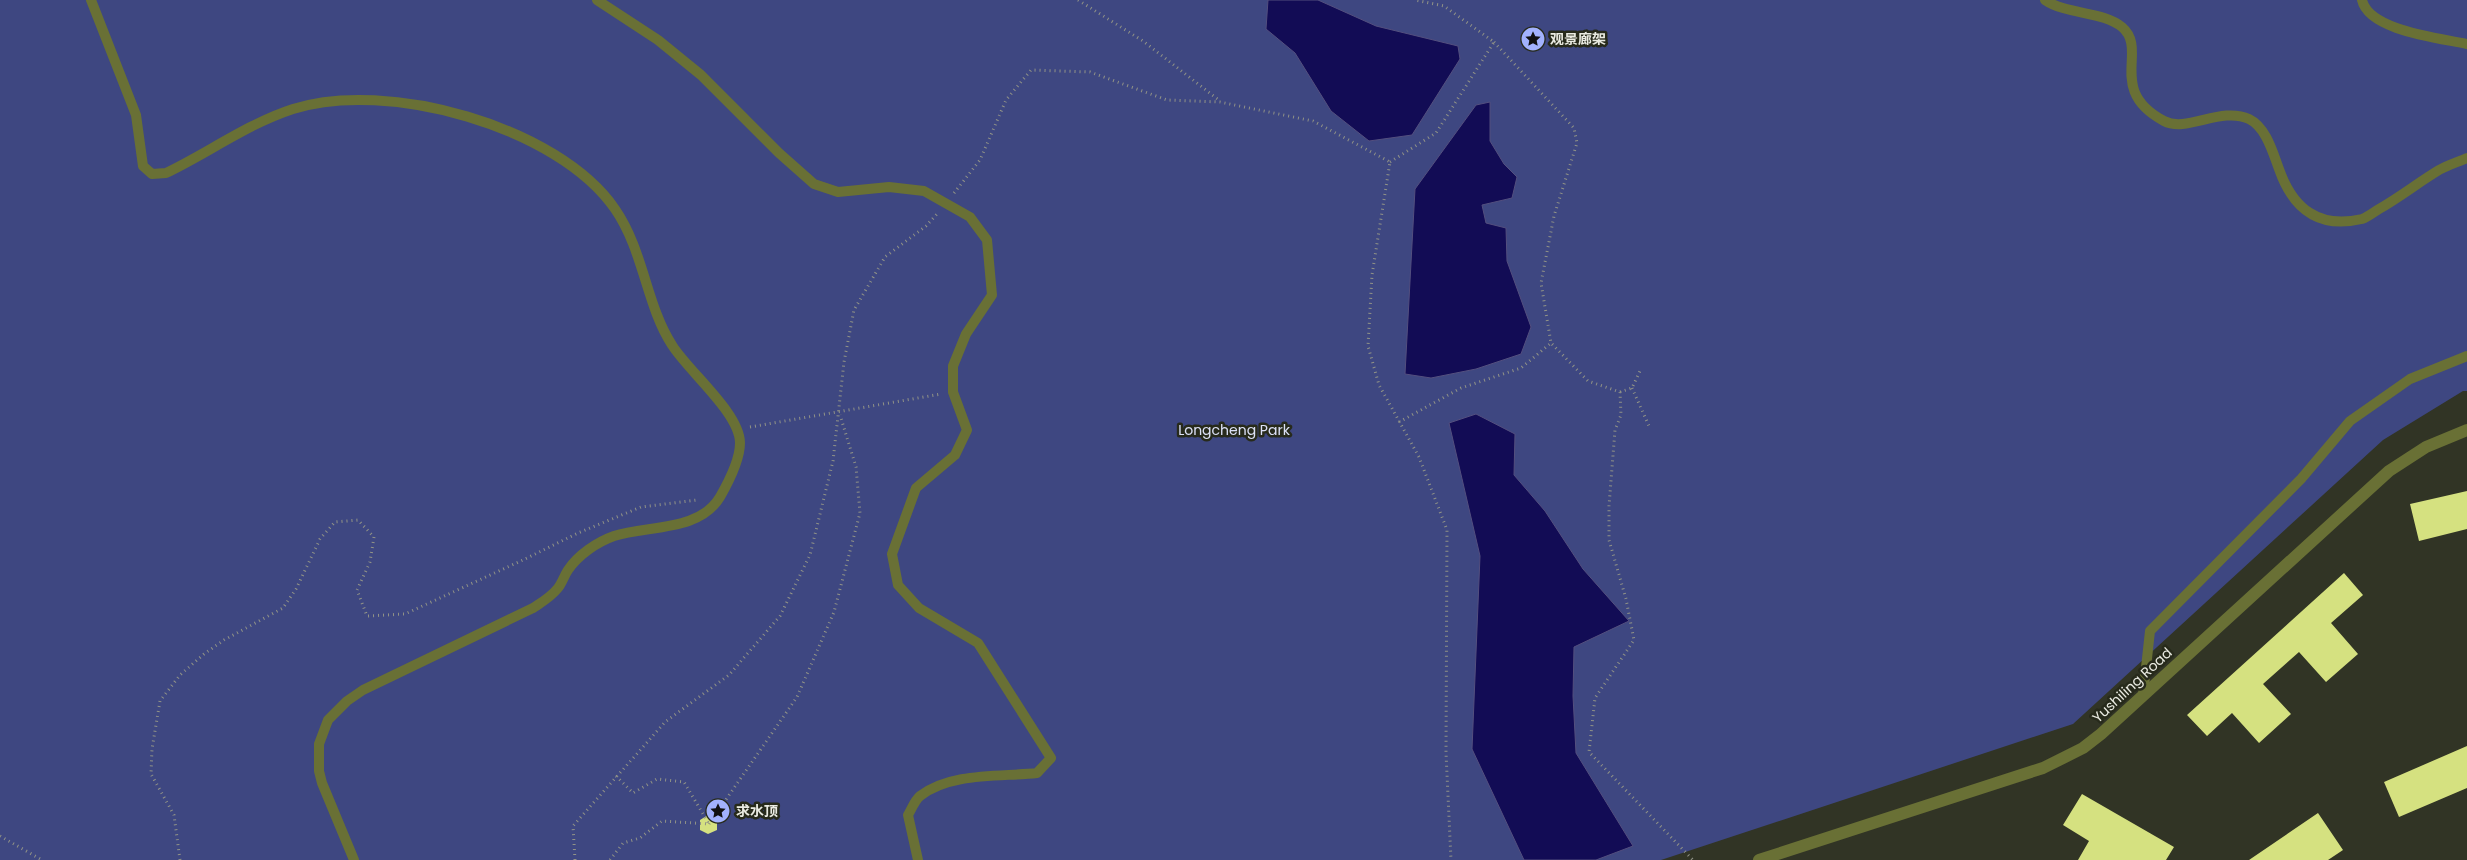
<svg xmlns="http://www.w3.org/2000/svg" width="2467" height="860" viewBox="0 0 2467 860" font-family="Poppins,'Noto Sans SC',sans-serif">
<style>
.green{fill:#3e4781}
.water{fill:#120c55;stroke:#534f7f}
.building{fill:#d5e180}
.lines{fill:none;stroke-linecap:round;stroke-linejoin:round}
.path{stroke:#919387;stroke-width:3;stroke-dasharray:1 4;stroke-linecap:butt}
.service{stroke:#697035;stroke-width:10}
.minor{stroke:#697035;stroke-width:12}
.labels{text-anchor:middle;stroke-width:5;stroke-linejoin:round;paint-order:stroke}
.poi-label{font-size:14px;font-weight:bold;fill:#eaebe2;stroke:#272a1b;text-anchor:start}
.park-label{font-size:14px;fill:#dce1f7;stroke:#272a1b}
.street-label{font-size:14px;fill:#eaebe2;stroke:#272a1b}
</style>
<rect width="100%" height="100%" fill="#313425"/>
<path class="green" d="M0,0H2467V391H2463L2383,440L2073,724L1661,860H0Z"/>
<path class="water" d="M1268,0H1318L1376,26L1458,46L1460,59L1412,135L1369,141L1331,111L1295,53L1266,29Z
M1490,102V141L1504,164L1517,177L1512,198L1482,205L1486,223L1506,228L1507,261L1531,327L1521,354L1476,369L1431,378L1405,374L1415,189L1476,105Z
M1476,414L1515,434L1514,475L1545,511L1583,569L1629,621L1574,647L1573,696L1576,753L1633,846L1596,860H1524L1472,749L1480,556L1449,423Z"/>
<path class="building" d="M2467,491V529L2419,541L2410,504Z
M2344,573L2363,595L2331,623L2358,654L2326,682L2299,652L2263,684L2291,714L2259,743L2232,713L2207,736L2187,715Z
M2467,746V788L2399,817L2384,782Z
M2082,794L2174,847L2166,860H2078L2089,841L2063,825Z
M2318,813L2343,850L2328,860H2249Z
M708,815L717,820V830L708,834L700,830V820Z"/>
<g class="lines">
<path class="path" d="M1078,0L1143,41L1220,101
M1494,42L1574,128L1577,143L1554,216L1541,283L1551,343L1588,381L1620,392L1621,415L1615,430L1609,506V540L1626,599L1634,640L1595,698L1589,752L1693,860
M1390,162L1436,133L1494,42L1444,6L1415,0
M954,193L980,160L1006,100L1031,70L1090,72L1167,100L1220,102L1313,121L1390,162L1372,275L1368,346L1379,385L1419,457L1447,530L1446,753L1451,860
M1632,388L1649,426
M1620,392L1632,388L1640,371
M1399,422L1461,388L1521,368L1551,343
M750,427L941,394
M616,776L633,793L657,779L684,782L709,824
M709,824L797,697L834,612L860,513L856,467L840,415
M0,836L42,860
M180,860L174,815L151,774L152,749L160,701L180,675L204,654L224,640L283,608L296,589L320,539L335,522L358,520L374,537L370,562L357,590L367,616L405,614L523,560L578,533L641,507L697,500
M575,860L573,826L665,722L729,675L780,616L810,555L833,461L844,362L854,310L885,257L926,226L937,214
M610,860L623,843L640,838L662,821L709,824"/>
<path class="service" d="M91,0L136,115L143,166L152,174L166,173C208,153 247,124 293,109C386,79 558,126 615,209C644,251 646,305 672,345C688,371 740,413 740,443C740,460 728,483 720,497C699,532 648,525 614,536C597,542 578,555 568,570C564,576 562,583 558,588C551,597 542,602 533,608L363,690L347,701L328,720L319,744V771L322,783L354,860
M597,0L658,40L701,75L779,153L814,184L838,192L889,187L924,191L970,217L987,240L992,295L966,334L953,366V392L967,430L955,455L916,488L892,554L898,585L919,608L978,643L1051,758L1037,773C1001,777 951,772 920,796C915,800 911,810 908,815L918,860
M2045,0C2067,15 2103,11 2122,27C2149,50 2106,90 2164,121C2187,133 2221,106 2249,119C2266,127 2273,153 2279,169C2293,209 2319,229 2362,219C2368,217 2374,212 2379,209C2400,197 2419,182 2439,170C2448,165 2458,162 2467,158
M2362,0C2369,31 2440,38 2467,44
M2143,695L2150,631L2301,479L2350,421L2410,379L2467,356"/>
<path class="minor" d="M1759,860L2043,768L2083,748L2101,734L2389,471L2426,447L2467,430"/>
</g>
<defs>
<symbol id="sight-disc" viewBox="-11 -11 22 22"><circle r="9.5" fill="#a2b2fd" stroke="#272a1b"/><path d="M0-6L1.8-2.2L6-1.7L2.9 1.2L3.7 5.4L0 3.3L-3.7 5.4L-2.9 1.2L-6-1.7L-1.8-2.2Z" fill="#111"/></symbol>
</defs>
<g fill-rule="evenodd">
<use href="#sight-disc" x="1519" y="25" width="28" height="28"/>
<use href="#sight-disc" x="704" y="797" width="28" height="28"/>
</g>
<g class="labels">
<g class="poi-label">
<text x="1550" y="44">观景廊架</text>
<text x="736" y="816">求水顶</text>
</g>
<g class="park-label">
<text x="1234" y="435">Longcheng Park</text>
</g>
<g class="street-label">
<text transform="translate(2132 685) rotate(-43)" y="5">Yushiling Road</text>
</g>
</g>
</svg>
